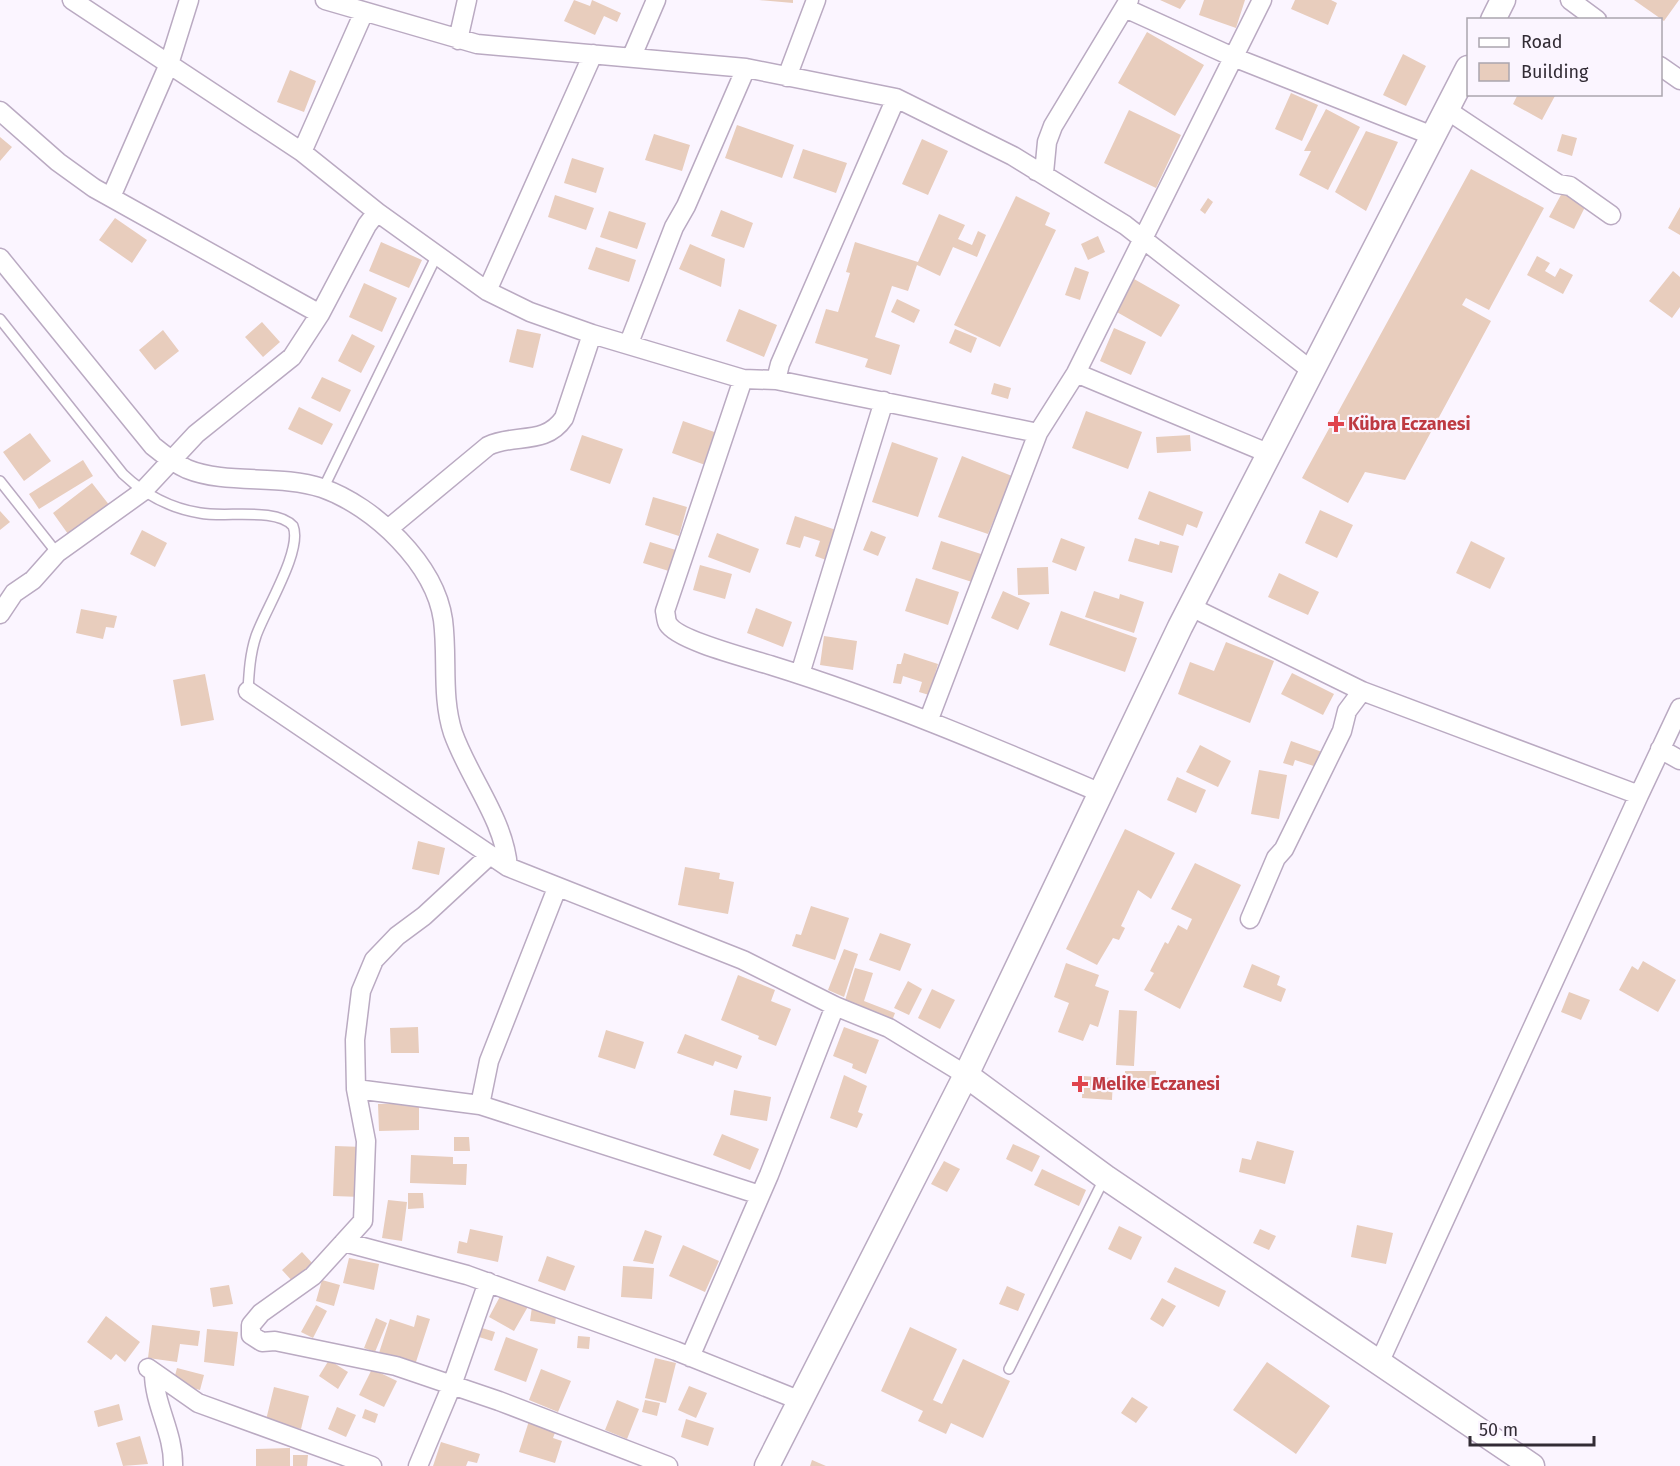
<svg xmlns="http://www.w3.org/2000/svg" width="1680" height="1466" viewBox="0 0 1680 1466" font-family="'Fira Sans',sans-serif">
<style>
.building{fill:#e8cdbd}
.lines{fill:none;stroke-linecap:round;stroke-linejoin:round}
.lane-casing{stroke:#baaac2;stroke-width:12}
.street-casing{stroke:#baaac2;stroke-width:21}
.secondary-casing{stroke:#baaac2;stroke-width:27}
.lane{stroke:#fff;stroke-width:9}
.street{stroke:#fff;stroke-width:18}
.secondary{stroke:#fff;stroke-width:24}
.health-dot{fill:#e0444e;stroke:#fbf5ff;stroke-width:2}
.labels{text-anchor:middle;stroke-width:4.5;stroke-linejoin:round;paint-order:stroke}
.health-label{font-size:18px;font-weight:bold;fill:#be3a42;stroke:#fbf5ff;text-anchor:start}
</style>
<rect width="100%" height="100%" fill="#fbf5ff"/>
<path class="building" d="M574,0L590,6L592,0L621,13L617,22L604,16L595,35L564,21Z
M759,0H793V3Z
M1160,0H1186L1180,9Z
M1204,0H1245L1236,28L1199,15Z
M1295,0H1331L1337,3L1328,25L1291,9Z
M1634,0H1679L1664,21Z
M1147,32L1204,65L1175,116L1118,83Z
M1403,54L1426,66L1406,106L1383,95Z
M290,70L316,81L304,112L277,102Z
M1291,93L1318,105L1302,141L1275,129Z
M1518,94H1556L1542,120L1513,104Z
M1326,109L1360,127L1328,190L1299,175L1311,151H1304Z
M1129,110L1181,135L1156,188L1104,163Z
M737,125L794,145L782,178L725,158Z
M1366,131L1398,142L1366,211L1335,192Z
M654,134L690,145L682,171L645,160Z
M1562,134L1577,138L1572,156L1557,151Z
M0,137L12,147L0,161Z
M922,139L948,151L928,195L902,184Z
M803,149L847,163L836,193L793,178Z
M572,158L604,168L596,193L564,183Z
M1471,169L1544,208L1489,310L1466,298L1462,305L1491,321L1405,480L1365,472L1348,503L1302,478Z
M1562,193L1586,205L1574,229L1549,217Z
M555,195L594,208L586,230L548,217Z
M1016,196L1050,213L1045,225L1056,230L1000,347L954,325Z
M1208,198L1213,202L1205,214L1200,210Z
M1680,207V235L1668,228Z
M721,210L753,223L744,248L711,236Z
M609,211L646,223L637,249L600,237Z
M939,214L965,225L958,239L972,245L978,231L986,235L977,257L953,247L940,276L917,265L908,291L892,286L875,337L900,345L891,375L865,367L868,359L815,343L826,309L838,312L850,273L846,272L855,242L918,262Z
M115,218L147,240L132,263L99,240Z
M1098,236L1105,252L1088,260L1081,244Z
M381,242L422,260L409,288L369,271Z
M690,244L725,259L721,287L679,269Z
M596,247L636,260L629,282L588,269Z
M1537,256L1550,263L1545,271L1555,277L1560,268L1573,275L1563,294L1527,275Z
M1075,267L1089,272L1080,300L1065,295Z
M1673,271L1680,277V307L1672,318L1649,301Z
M1134,279L1180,305L1161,337L1115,311Z
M364,283L397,298L382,332L349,317Z
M897,299L920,310L914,323L891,312Z
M739,309L777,325L764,357L726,341Z
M262,322L280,342L263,357L245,337Z
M1114,328L1146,342L1131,375L1100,361Z
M517,329L541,334L533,368L509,362Z
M955,329L977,338L971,353L949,343Z
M163,330L179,351L155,370L139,350Z
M352,334L375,346L361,373L338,361Z
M322,377L351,390L340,412L311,398Z
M994,383L1011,388L1008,399L991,394Z
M299,407L333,424L322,445L288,429Z
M1086,411L1142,432L1128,469L1072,448Z
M683,421L720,434L708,466L672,453Z
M30,433L51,461L24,481L3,452Z
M582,435L623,449L610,484L570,470Z
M1190,435L1191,451L1157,453L1156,437Z
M892,442L938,458L918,517L872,502Z
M962,456L1012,476L988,534L938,517Z
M83,460L93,476L39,509L29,494Z
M92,483L110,506L68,534L53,513Z
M1149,491L1203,512L1197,528L1187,524L1183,536L1138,519Z
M653,497L687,507L679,536L645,525Z
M1320,510L1353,525L1337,558L1305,543Z
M0,511L10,522L0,530Z
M795,516L839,531L829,561L815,556L820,541L804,536L800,548L786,544Z
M142,530L167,543L155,567L130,554Z
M871,531L886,537L878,556L863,550Z
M717,533L759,549L750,573L708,557Z
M1061,538L1085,547L1076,571L1052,562Z
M1135,538L1159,545L1160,541L1179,546L1172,573L1128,561Z
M941,541L981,554L972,582L932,569Z
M1471,541L1505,558L1490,589L1456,573Z
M650,542L679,551L672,572L643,563Z
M700,565L732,574L725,599L693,590Z
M1048,567L1049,594L1018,595L1017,568Z
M1279,573L1319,592L1308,615L1268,597Z
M916,578L959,592L948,625L905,611Z
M1003,591L1030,603L1018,630L991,618Z
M1094,591L1119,599L1120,594L1144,602L1134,633L1085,617Z
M756,608L792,622L783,647L747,633Z
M81,609L117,616L114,628L106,627L103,639L76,633Z
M1061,611L1137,638L1125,672L1049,645Z
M824,636L857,641L853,670L820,665Z
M1226,642L1274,661L1250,723L1178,694L1190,662L1214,671Z
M904,653L938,664L929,695L919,692L922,682L903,676L901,684L893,683L897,664H901Z
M1292,673L1334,694L1323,715L1281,694Z
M205,674L214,720L181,726L173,680Z
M1291,741L1325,753L1320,768L1295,760L1293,766L1283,763Z
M1200,745L1231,761L1218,787L1186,772Z
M1259,770L1287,775L1279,819L1251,814Z
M1177,777L1206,790L1196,813L1167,800Z
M1125,829L1175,853L1151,899L1138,890L1121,926L1125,928L1119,940L1113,938L1097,965L1066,949Z
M418,841L445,848L439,875L412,869Z
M1195,863L1241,885L1180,1009L1144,990L1154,973L1150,971L1165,942L1168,944L1178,925L1187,930L1192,919L1171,909Z
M685,867L720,873L719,879L734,882L728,914L678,905Z
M811,906L849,918L835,960L792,946L796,934L801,935Z
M880,933L911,944L900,971L869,960Z
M844,949L858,954L844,997L828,990Z
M1643,961L1676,980L1658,1012L1619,990L1632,966L1638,970Z
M1066,963L1099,975L1095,986L1109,991L1098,1027L1090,1024L1083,1041L1058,1032L1069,1003L1054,997Z
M1252,964L1280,976L1277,985L1286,989L1281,1002L1243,987Z
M855,968L873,973L864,1001L895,1013L890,1026L843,1007Z
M738,975L775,990L771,1001L791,1009L776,1046L758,1039L759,1036L721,1020Z
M908,981L922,989L909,1015L894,1008Z
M932,989L955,1000L940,1029L918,1018Z
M1569,992L1590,1000L1581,1020L1561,1012Z
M1119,1010L1137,1011L1134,1066L1116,1065Z
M418,1027L419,1053H391L390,1028Z
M844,1027L879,1040L866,1074L852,1068L853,1064L833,1056Z
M606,1030L644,1042L635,1069L598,1057Z
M685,1034L742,1056L737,1069L715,1061L713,1066L677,1053Z
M1125,1071H1156V1088H1125Z
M844,1075L867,1086L858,1112L863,1114L857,1128L830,1118Z
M1083,1076L1113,1078L1112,1100L1082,1098Z
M734,1090L771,1097L767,1121L730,1115Z
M419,1103V1130L379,1131L378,1104Z
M722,1134L759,1149L750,1170L713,1155Z
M454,1137H469L470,1151H454Z
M1257,1141L1294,1151L1285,1184L1239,1172L1242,1158L1251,1160Z
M1013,1144L1040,1156L1032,1172L1006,1159Z
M335,1146L363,1147L361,1197L333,1196Z
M411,1155L453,1157V1164H467L466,1185L410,1183Z
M944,1161L960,1169L947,1192L931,1184Z
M1042,1169L1086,1190L1079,1206L1034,1185Z
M408,1193H423L424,1208L408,1209Z
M388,1200L407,1202L402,1241L382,1238Z
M1357,1225L1393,1233L1386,1264L1351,1257Z
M1119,1226L1142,1237L1131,1260L1108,1249Z
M470,1229L503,1236L498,1262L457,1253L459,1241L467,1243Z
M1260,1229L1276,1236L1269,1250L1253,1243Z
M645,1230L662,1236L653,1264L633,1261Z
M683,1245L719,1261L705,1292L669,1276Z
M302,1252L314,1265L294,1283L282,1270Z
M547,1256L575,1266L565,1291L538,1281Z
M349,1258L379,1264L374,1290L343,1283Z
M623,1266L654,1268L652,1299L621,1297Z
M1175,1267L1226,1291L1219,1307L1167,1282Z
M322,1280L340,1285L334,1306L316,1301Z
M229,1285L233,1304L213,1307L210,1288Z
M1007,1286L1025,1294L1018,1311L999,1304Z
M504,1289L530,1303L514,1331L489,1317Z
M1162,1298L1176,1306L1163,1327L1150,1319Z
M316,1305L327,1311L313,1338L301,1332Z
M532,1307L557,1310L555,1324L530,1321Z
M417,1315L430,1319L415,1365L379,1353L390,1319L414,1327Z
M106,1316L140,1342L125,1362L116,1354L111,1360L87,1342Z
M376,1318L387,1323L375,1352L364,1348Z
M152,1325L200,1331L198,1346L180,1344L177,1362L148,1358Z
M910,1327L957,1349L933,1400L942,1404L963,1359L1010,1381L983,1438L951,1423L946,1434L918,1421L923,1411L881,1391Z
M482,1328L495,1332L492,1341L479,1337Z
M207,1329L238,1332L234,1366L204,1362Z
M578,1336L590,1337L589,1349L577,1348Z
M506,1337L538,1349L526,1382L494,1370Z
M655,1358L676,1363L666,1403L645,1398Z
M329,1360L348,1372L338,1389L319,1376Z
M1267,1362L1330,1406L1296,1454L1233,1410Z
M177,1368L204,1375L200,1390L173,1383Z
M372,1369L397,1381L384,1407L359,1395Z
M541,1369L571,1381L558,1412L529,1400Z
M689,1386L707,1393L696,1418L678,1410Z
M274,1387L309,1396L301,1429L266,1420Z
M1132,1397L1148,1407L1136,1423L1121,1413Z
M617,1400L639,1409L627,1439L605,1430Z
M645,1400L660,1403L657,1416L642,1412Z
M119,1404L123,1420L98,1427L94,1411Z
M337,1407L356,1415L346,1437L328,1429Z
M365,1409L378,1414L375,1423L362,1418Z
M686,1419L714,1428L708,1446L681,1437Z
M529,1421L556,1430L553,1438L562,1441L555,1463L519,1452Z
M140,1436L148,1464L123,1466L116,1443Z
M441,1442L480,1454L477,1463L468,1461L466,1466H433Z
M290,1448V1466H256V1449Z
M293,1455H308L307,1466H293Z
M812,1460L826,1466H810Z"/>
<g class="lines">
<defs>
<path id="lane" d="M0,319L123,474C145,495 169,508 200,513C225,518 276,507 293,526C303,550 265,610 256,636C250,654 249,672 248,691
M0,481L57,553
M323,489L436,257
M1009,1369L1104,1179"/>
<path id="street" d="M72,0L302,152L377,212
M325,0L477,44L746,68L896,98L1013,156L1125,225L1312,371
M1570,0L1597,20
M1125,8L1233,57L1433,136
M458,40L467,0
M632,56L656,0
M1660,66L1680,80
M787,77L816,0
M1447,110L1558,184L1570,186L1611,215
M0,111L58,162L94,188L320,314
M302,152L364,12
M1036,171L1044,173L1047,142L1053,126L1129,0
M111,197L169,64L189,0
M0,258L153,446C164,455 174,463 187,469C226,485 279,474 322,488C374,506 435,564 443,620C448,659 441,696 453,733C469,778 504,819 508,867
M487,291L593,54
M629,343L674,227L686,206L746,68
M1076,373L1270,454
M743,379L665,611C666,615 666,621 668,624C678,641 752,659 773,666C886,701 993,747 1101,793
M776,380L780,364L896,98
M388,529L488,446C515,433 545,446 564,418L592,334
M1191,607L1362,691L1347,711L1342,731L1284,849L1276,858L1250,919
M0,614L14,593L33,580L57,553L142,492L196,434L292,357L320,314L367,225L377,212L487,291L530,312L592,334L743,379L776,380L1038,433
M800,674L884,401
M248,691L508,867L743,960L835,1006L889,1028L966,1075
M1362,691L1639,795L1680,708
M929,719L1038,433L1076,373L1262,0
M1660,749L1680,760
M490,855L424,916L397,936L374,960L361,991L355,1040L356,1089L366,1141L363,1221L313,1276L261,1313L251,1325V1335L262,1342L275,1341L396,1366L499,1401L668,1466
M356,1089L480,1105L760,1195
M480,1105L489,1061L557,888
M344,1242L467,1275L676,1351L801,1401
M690,1357L769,1175L835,1006
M1380,1361L1639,795
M148,1368L198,1403L372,1466
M154,1373C154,1405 174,1433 173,1466
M418,1466L452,1385L488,1282"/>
<path id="secondary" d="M1493,20L1503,0
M966,1075L1105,1177L1532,1466
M767,1466L966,1075L1180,627L1468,68"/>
</defs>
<use href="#lane" class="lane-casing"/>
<use href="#street" class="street-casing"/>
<use href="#secondary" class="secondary-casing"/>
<use href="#lane" class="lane"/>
<use href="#street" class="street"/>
<use href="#secondary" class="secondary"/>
</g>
<g class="health-dot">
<path d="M1333 415h6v6h6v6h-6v6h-6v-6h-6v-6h6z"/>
<path d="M1077 1075h6v6h6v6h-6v6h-6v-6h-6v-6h6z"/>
</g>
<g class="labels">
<g class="health-label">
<text x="1348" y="430">Kübra Eczanesi</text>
<text x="1092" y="1090">Melike Eczanesi</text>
</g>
</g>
<rect x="1467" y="18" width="195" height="78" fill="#fbf5ff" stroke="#aba5ae" stroke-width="1.5"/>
<rect x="1479" y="38" width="30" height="9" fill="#ffffff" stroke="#aba5ae" stroke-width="1.5"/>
<text x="1521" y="48" font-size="18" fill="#322c35">Road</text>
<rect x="1479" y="63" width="30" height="18" fill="#e8cdbd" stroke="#aba5ae" stroke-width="1.5"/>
<text x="1521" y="78" font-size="18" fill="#322c35">Building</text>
<path d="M1470 1436v9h124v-9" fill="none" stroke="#322c35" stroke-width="3"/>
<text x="1479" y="1436" font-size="18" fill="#322c35" stroke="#fbf5ff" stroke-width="4.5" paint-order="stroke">50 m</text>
</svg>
